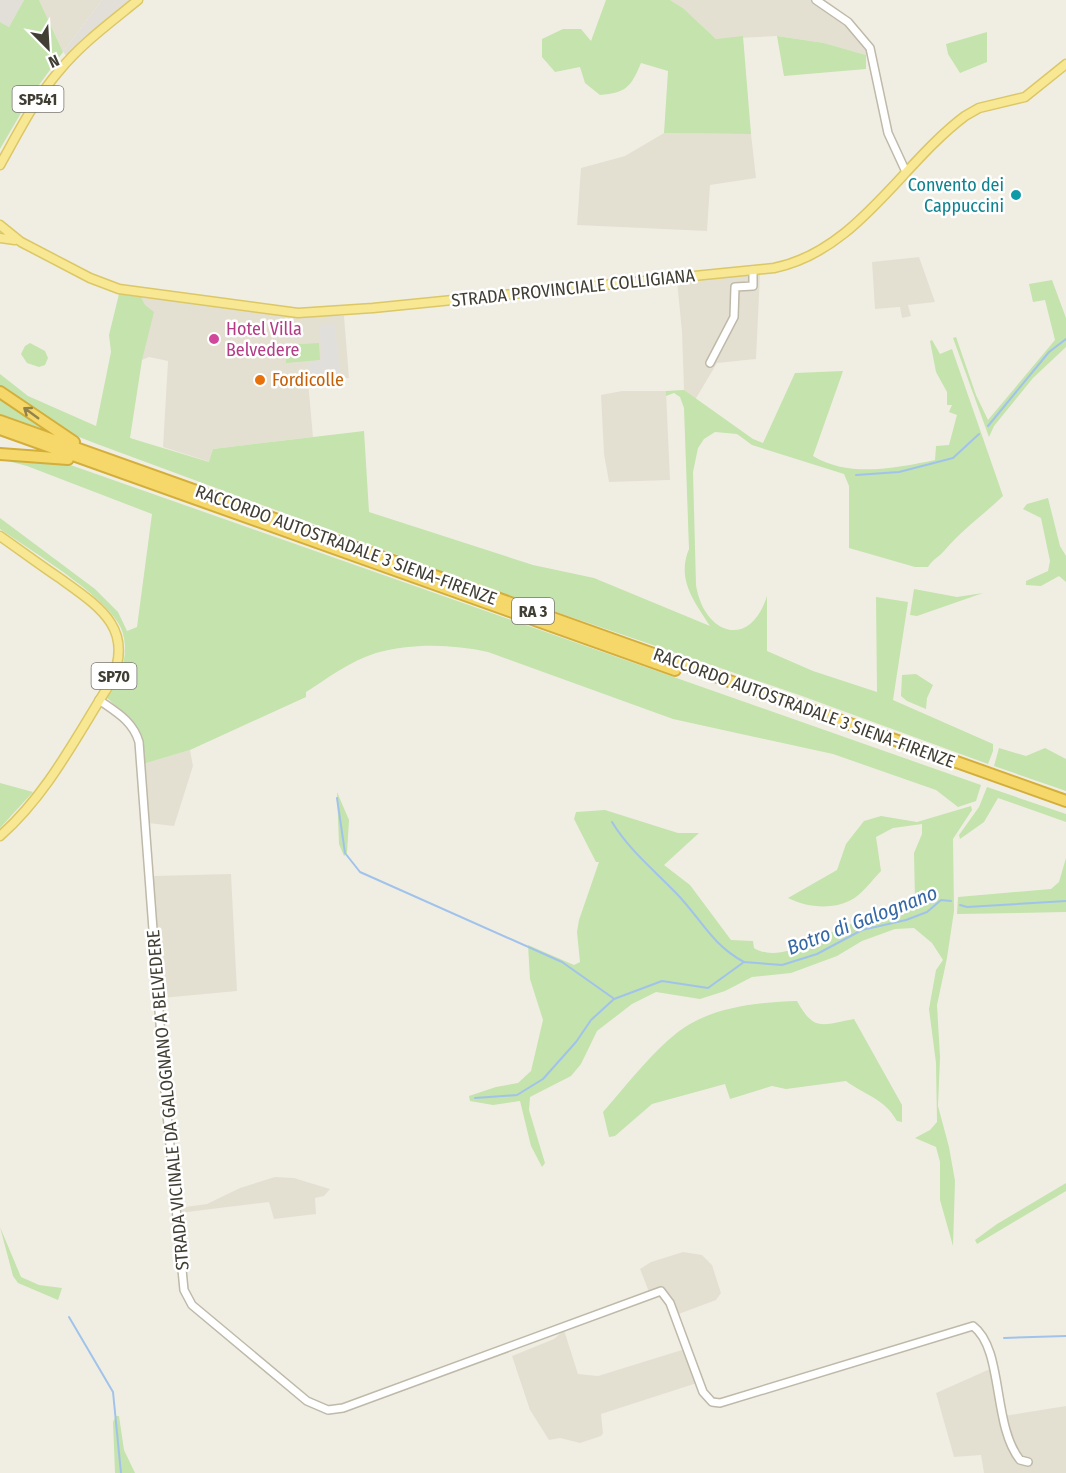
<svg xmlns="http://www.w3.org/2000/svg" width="1066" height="1473" viewBox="0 0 1066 1473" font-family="'Fira Sans Condensed',sans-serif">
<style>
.residential{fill:#e4e0d1}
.industrial{fill:#e2dfd8}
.green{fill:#c4e3ad}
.parking{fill:#e1dfdb}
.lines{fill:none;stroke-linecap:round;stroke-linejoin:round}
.stream{stroke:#a1c3eb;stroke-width:2}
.minor-casing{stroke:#beb9a9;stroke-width:10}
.major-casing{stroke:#dbc766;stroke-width:11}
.highway-casing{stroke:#d3ae3a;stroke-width:14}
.minor{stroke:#fff;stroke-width:7}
.major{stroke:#f8e894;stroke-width:8}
.highway{stroke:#f5d869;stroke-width:10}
.oneway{stroke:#92834c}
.culture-dot{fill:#0f9aa8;stroke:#fff;stroke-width:2}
.hotel-dot{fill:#d1479c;stroke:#fff;stroke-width:2}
.food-dot{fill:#e8710a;stroke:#fff;stroke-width:2}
.labels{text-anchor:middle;stroke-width:5;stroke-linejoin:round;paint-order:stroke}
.shield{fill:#fff;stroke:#7a7871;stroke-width:1.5}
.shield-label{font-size:16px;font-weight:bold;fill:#413e34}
.culture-label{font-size:18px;fill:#0d838f;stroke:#fff;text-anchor:end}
.street-label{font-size:18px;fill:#413e34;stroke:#fff}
.hotel-label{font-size:18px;fill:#b23c85;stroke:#fff;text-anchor:start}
.food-label{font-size:18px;fill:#c56008;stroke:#fff;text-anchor:start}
.water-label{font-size:20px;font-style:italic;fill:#3467a6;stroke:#fff}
</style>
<rect width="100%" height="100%" fill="#f0eee3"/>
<path class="residential" d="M39,0H102L63,52Z
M670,0H823V4L838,14L872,54L866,55L824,43L777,36L716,39L683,8Z
M664,133L751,134L756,178L710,185L707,231L577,225L581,168L625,156Z
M919,257L935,302L908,305L911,316L902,318L900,307L875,309L872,262Z
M760,274L756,359L717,363L695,400L684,390L682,332L677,281Z
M119,294L288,316H344L349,378L308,381L313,437L213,449L210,462L163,447L168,361L149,357L142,360Z
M622,391H666L670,480L609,482L604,454L601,395Z
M190,750L193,766L174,826L148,823L143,764Z
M231,874L237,991L162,998L153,876Z
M275,1177L294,1178L330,1189L324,1196L315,1198L316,1214L274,1219L269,1202L179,1213L178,1208L207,1204L240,1188Z
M683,1252L702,1255L712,1265L721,1293L716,1300L676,1315L668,1295L662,1290L649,1292L640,1269L651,1262Z
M564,1330L578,1374L598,1376L685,1349L697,1383L601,1414L603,1433L601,1436L580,1443L560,1438L549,1440L530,1410L512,1356L554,1339Z
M990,1369L998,1417L1066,1406V1473H984L981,1455L954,1457L936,1393Z"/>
<path class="industrial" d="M0,0H24L9,27L0,22Z
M102,0H131L66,55L63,52Z"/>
<path class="green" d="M24,0H39L63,52L31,96L0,149V22L9,27Z
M606,0H670L683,8L716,39L743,36L751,134L664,133L668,71L641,63C631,87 626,93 600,95L585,83L580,67L555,72L542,57V39L563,29H581L591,41Z
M987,32V62L960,73L948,54L946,44Z
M777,36L824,43L866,55V69L784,76Z
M1052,280L1066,318V347L1033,378L994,426L989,437L953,338L956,337L976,395L988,420L1055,340L1045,300L1033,302L1029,284Z
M119,294L141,297L145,305L154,312L142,360L130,438L209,462L213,449L364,431L369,512L533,565L594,578L710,626C695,602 676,580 689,549L684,408L680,397L674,393L666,396V391L684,390L753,439L763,443L795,373L843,371L813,456C849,478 896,468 935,460L936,446L949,445L957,415L949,412L952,405H947V392L936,372L930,341L932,340L940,354L952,349L1003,496C983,515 962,530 944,551C939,557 933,559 928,567H915L849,548V486L844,474L752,445L737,434L715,432L704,439L698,448L693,472L696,585C704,635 750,650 767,596V651L813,671L877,692L876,597L908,602L893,700L993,744V751L988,764L802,696L498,592L97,444L69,433L0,385V374L28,396L96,426L111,352L109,335Z
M30,343L45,351L48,358L45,365L39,367L27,363L21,354L25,346Z
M319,343L320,360L286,363L285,345Z
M0,395L53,434L0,415Z
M0,459H7L62,462L981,785L976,801L958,807L936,790L833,754L673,719L488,652C452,644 412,643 376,653C350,661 328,678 306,692V697L190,750L143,764C141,725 134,723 106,697C121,678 131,653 121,628C108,597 30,550 0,529V518L95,589L118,612L127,631L137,627L152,514L27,466Z
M1048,498L1060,546L1066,556V582L1059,576L1041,586L1026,585V581L1048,571L1050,561L1041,518L1023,509L1027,504Z
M914,589L957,597L983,593L917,616L910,615Z
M916,674L933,685L927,698L926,709L907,701L901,696L902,675Z
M999,748L1026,756L1045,748L1066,759V791L994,766Z
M0,783L33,792L0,828Z
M987,787L1066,814V822L998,798L984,822L960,839L959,835L979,807Z
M337,792L349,820L347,853L344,856L339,844Z
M971,806L972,810L953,839L954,911L947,958L937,1005L940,1057L938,1106L949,1147L955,1181L953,1246L940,1200V1162L936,1147L915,1138L930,1130L937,1122L936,1063L929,1009L936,970L943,960L932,943L914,928L895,929L862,941L837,956L791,973L752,977L725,991L700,999L656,992L632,1004L597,1031L581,1064L571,1076L530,1097L529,1110L545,1163L542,1167L531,1146L520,1101L493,1105L470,1101L469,1096L496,1087L518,1083L531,1071L543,1020L530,979L528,945L574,965L580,962L577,932L579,920L599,862H596L574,819L576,812L605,810L678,833H699L664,865L690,885L731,940L753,941L754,948C782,966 827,930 854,923C868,919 886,922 899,915C905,912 910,904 915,899L914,853L922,834V824L893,828L876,837L881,871C872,880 861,896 849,901C830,910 806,907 788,898L837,870L846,844L864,821L881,816L917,822Z
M1066,858V912L957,914L958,897L1051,889L1059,882Z
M797,1001C814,1032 822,1025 854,1019L902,1105V1122L897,1121C884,1098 866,1096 846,1081L786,1089L772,1086L730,1099L725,1084L652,1104L615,1136L609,1137L603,1112C626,1086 660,1041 690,1024C721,1006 762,1002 797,1001Z
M1066,1183V1191L977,1244L975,1240L997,1224Z
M0,1227L21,1277L39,1285L62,1288L58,1300L18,1283L13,1276Z
M116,1416H119L124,1450L135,1473H115L113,1422Z"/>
<path class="parking" d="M335,324L340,375L309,378L308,362L322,360L319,326Z"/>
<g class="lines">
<path class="stream" d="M988,426L1049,352L1066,339
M856,475L899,472L953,458L979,434
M337,798L345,853L360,872L562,962L613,998
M612,822C629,850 654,870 677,894C701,919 712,945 744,962
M960,905L967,907L1066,901
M475,1098L517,1095L543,1079L576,1042L591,1020L614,999L662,981L708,988L744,962L782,965L817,954L862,930L906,920L927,912L941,900L951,901
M69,1317L113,1392L121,1473
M1004,1338L1066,1336"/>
<defs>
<path id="minor" d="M816,0L848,22L870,48L888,133L906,172
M710,363L734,317L735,287L753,286V270
M99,700C116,712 133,721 139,742L166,1104L184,1290L192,1305L307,1401L328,1410L343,1408L661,1291L670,1303L703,1392L712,1402L720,1403L973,1326C1004,1349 992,1425 1020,1460L1028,1462"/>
<path id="major" d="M0,165C18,133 35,99 59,71C81,44 111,22 138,0
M0,225L21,242L90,278L119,289L298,313L373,308L774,268C857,251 901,164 965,116L979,108L1025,97L1066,64
M0,238L15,240
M0,536C20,550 40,565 61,579C100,607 135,629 111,682C77,735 48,794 0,836"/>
<path id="highway" d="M0,392L74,442
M0,421L1066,801
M0,429L675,670
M0,454L68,459"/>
</defs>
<use href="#minor" class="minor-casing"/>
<use href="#major" class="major-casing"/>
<use href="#highway" class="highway-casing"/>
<use href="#minor" class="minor"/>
<use href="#major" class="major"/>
<use href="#highway" class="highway"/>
</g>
<defs><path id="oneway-shaft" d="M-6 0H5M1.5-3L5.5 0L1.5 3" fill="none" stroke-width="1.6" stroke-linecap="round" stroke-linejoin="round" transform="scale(1.5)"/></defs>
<use class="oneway" href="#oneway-shaft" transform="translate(31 413) rotate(-144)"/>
<circle class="culture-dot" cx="1016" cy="195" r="6"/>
<circle class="hotel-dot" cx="214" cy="339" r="6"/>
<circle class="food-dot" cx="260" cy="380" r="6"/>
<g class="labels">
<g class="shield">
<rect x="12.5" y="86" width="51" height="26" rx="4.5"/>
<rect x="512" y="598" width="42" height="26" rx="4.5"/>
<rect x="91.5" y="663" width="45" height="26" rx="4.5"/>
</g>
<g class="shield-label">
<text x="38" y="105">SP541</text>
<text x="533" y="617">RA 3</text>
<text x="114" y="682">SP70</text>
</g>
<g class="culture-label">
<text x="1004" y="191">Convento dei<tspan x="1004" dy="21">Cappuccini</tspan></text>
</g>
<g class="street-label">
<text transform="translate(573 288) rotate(-6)" y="6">STRADA PROVINCIALE COLLIGIANA</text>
<text transform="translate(346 545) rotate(20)" y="6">RACCORDO AUTOSTRADALE 3 SIENA-FIRENZE</text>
<text transform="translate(804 708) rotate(20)" y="6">RACCORDO AUTOSTRADALE 3 SIENA-FIRENZE</text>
<text transform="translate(168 1100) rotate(-95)" y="6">STRADA VICINALE DA GALOGNANO A BELVEDERE</text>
</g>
<g class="hotel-label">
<text x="226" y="335">Hotel Villa<tspan x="226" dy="21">Belvedere</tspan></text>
</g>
<g class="food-label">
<text x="272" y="386">Fordicolle</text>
</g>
<g class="water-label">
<text transform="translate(862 920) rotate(-21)" y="7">Botro di Galognano</text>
</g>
</g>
<g transform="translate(48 48) rotate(156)" stroke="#ffffff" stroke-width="4.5" paint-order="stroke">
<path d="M0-4.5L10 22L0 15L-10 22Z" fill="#413e34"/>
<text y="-9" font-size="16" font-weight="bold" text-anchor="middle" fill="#413e34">N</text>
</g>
</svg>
